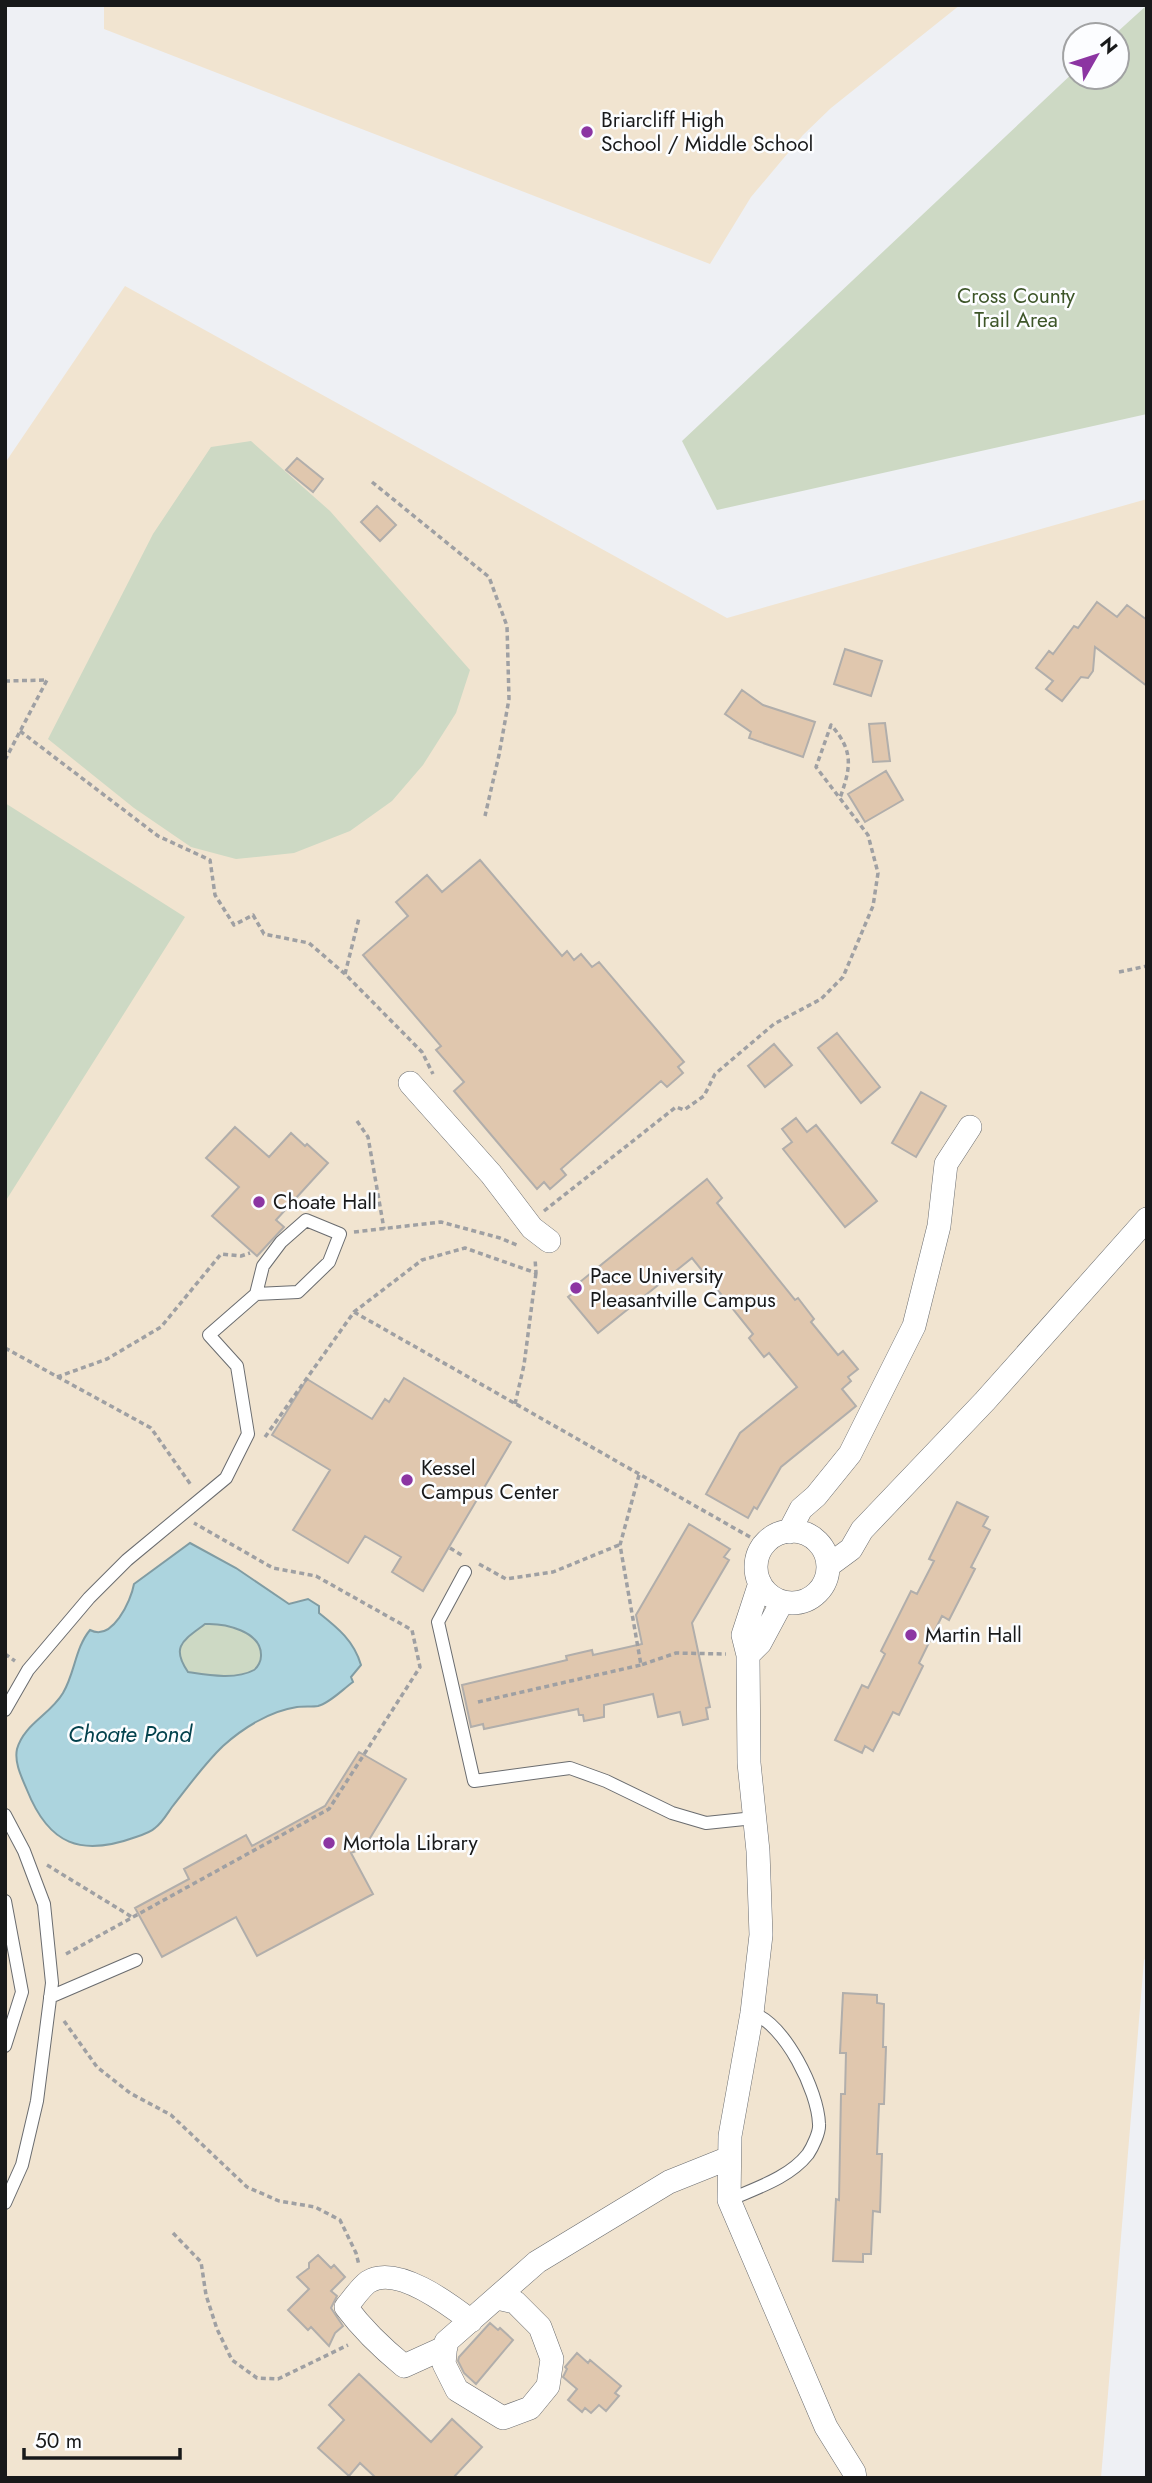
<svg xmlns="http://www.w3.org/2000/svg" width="1152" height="2483" viewBox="0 0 1152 2483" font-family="Jost,sans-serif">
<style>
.education{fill:#f1e4d0}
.green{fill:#cdd9c4}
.water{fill:#acd4de;stroke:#809ca3;stroke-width:2;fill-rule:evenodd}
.building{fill:#e0c7ae;stroke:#b1aeab;stroke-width:2}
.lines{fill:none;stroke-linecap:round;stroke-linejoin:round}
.lane-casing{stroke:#6a6c6f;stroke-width:14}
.street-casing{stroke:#6a6c6f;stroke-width:24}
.path{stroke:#9fa0a3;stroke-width:3.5;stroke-dasharray:5 3.5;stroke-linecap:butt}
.lane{stroke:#fff;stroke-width:12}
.street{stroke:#fff;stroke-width:23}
.poi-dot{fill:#8c35a2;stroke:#fcfdff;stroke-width:2.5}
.labels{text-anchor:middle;stroke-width:5;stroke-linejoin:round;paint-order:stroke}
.poi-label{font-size:21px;fill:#18191a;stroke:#fcfdff;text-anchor:start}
.park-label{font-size:21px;fill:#3e5629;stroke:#fcfdff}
.water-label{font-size:23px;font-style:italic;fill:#03424d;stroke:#fcfdff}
</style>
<rect width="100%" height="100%" fill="#eef0f4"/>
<path class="education" d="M104,5H960L831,108L803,135L751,197L710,264L104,29Z
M125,286L727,618L1147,499V1957L1144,1960L1101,2478H5V463Z"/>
<path class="green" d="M1147,5V414L717,510L682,441L1075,71V77H1117V35H1114Z
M251,441L330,511L470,670L456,713L423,765L392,801L350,831L294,853L236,859L191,847L134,808L48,739L153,534L211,447Z
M5,803L185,917L5,1202Z
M205,1624C224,1623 261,1631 261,1656C261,1661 259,1667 254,1670C236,1680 208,1675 188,1672C170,1645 184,1640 205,1624Z"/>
<path class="water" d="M190,1543L236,1568L289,1604L308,1599L319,1606V1613C338,1628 354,1641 361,1665L351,1677L353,1682C343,1689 330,1703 318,1706C312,1707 304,1706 297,1707C270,1711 243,1728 223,1746C204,1764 188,1787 172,1807C167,1814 162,1823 155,1828C151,1832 142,1835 136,1837C81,1857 49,1845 27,1790C22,1778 14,1763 17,1749C24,1724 50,1715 63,1693C75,1673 75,1648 90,1630C112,1642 131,1601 134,1584ZM205,1624C224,1623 262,1631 261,1656C261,1661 258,1667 254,1670C236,1680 208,1675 188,1672C170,1646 184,1640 205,1624Z"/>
<path class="building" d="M297,458L323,479L313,492L286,470Z
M377,506L396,525L380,541L361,522Z
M1097,602L1117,617L1127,605L1147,620V686L1095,647L1093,671L1088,678L1081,677L1062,701L1046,689L1053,681L1036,668L1049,651L1053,654L1074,626L1078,628Z
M845,649L882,661L871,696L834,684Z
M742,690L763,705L815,722L803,757L749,738L751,732L725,714Z
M885,723L890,761L873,762L869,724Z
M886,771L903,800L865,822L848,794Z
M480,860L562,956L567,951L574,960L581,954L592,967L599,962L684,1062L678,1067L683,1073L667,1087L661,1081L561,1169L566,1175L550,1189L544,1182L537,1189L454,1091L464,1082L436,1050L441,1046L363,955L408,916L396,902L427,875L442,892Z
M837,1033L880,1087L861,1103L818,1048Z
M774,1044L792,1065L765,1087L748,1066Z
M921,1092L946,1106L916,1157L892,1143Z
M796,1118L807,1132L816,1125L877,1201L845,1227L783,1149L792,1142L782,1129Z
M235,1127L269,1157L291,1133L305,1146L307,1144L328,1163L276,1220L284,1227L257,1256L212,1216L239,1187L206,1158Z
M707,1179L722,1198L717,1203L795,1300L798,1298L814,1319L811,1322L838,1355L843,1351L858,1369L848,1377L851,1381L842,1389L856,1406L781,1467L757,1509L754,1507L748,1518L706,1494L740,1433L797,1387L769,1353L764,1357L749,1338L753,1334L692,1258L598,1333L568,1297L578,1289L575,1286Z
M404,1378L511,1442L423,1591L392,1572L401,1557L365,1536L348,1563L293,1530L330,1470L272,1435L307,1379L372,1419L385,1399L389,1402Z
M957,1502L988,1517L983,1526L990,1530L971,1567L975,1569L949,1620L942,1616L919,1663L923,1666L899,1715L893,1712L873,1751L865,1746L862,1753L835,1740L862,1685L868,1688L885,1654L881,1651L911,1591L917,1594L934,1561L929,1559Z
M689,1524L730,1549L724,1557L729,1560L692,1623L710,1707L706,1708L708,1719L683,1725L680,1712L658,1717L653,1694L604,1705V1717L584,1721L583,1715H579L578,1709L484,1729L483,1724L471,1727L462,1685L567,1660L566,1656L592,1650L593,1655L642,1644L636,1615Z
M359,1752L406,1779L364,1848L351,1853L373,1894L257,1956L236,1917L162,1957L135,1908L189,1879L184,1869L246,1835L252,1846L325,1806Z
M843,1993L877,1995V2003L884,2004L883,2047H886L884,2104H879L877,2154H882L880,2212L873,2211L871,2254H863V2262L833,2261L836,2199L839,2200L841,2094H845L846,2053H840Z
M318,2255L331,2268L334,2265L345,2277L331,2291L337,2296L331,2308L343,2326L335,2333L329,2346L311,2327L308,2330L288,2310L309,2289L297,2277L309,2268V2263Z
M490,2323L498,2330L500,2328L513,2340L476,2384L464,2373L458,2361L459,2357Z
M577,2353L588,2363L590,2360L621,2386L615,2393L619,2396L606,2411L599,2405L591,2413L585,2408L582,2412L568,2400L577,2389L563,2377L567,2369L565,2367Z
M359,2374L431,2442L452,2419L482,2447L453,2478H376L360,2463L349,2476L318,2448L344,2420L329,2405Z"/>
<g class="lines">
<defs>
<path id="lane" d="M465,1572L438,1622L474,1781L570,1768L606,1781L672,1813L706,1823L754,1818
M5,1710L28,1670L89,1598L127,1560L226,1478L248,1434L237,1366L209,1335L256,1294L298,1292L329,1262L340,1234L306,1220L281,1242L263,1266L256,1294
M5,1815L24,1851L44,1904L52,1983L37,2101L22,2165L5,2203
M5,1901L22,1992L5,2046
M50,1997L136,1960
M729,2200C756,2188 789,2178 808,2154C812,2148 820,2132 819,2124C818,2091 785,2024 752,2013"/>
<path id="street" d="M410,1083L491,1174L532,1228L549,1241
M756 1567a36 36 0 1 1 72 0a36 36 0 1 1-72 0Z
M789,1532L801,1509L816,1496L850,1454L914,1326L939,1226L946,1164L970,1127
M828,1566L851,1549L862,1530L985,1401L1147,1219
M760,1583L743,1635L748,1655L749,1763L758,1851L761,1935L752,2013L730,2136L729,2200L826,2427L854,2472L855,2478
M748,1655L760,1643L782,1602
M497,2298L515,2302L540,2327L552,2359L548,2386L530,2408L503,2418L457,2390L444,2364L446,2342L537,2262L669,2182L729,2158
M446,2347L404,2366C382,2348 363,2330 346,2307C353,2299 360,2288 368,2282C396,2264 449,2304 471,2321"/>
</defs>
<use href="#lane" class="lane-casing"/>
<use href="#street" class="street-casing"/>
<path class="path" d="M372,482L489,577L507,626L509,699L499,755L485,816
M5,681L47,680L5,760
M20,731L158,836L210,860L215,895L234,925L253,915L264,934L309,943L345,974L422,1052L433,1074
M1119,972L1147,966
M345,974L359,918
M357,1121L368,1137L384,1229
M544,1211L676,1107L684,1110L704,1096L715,1074L774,1024L821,999L843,977L873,906L878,873L868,835L816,767L831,725C854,751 851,767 840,798
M354,1232L441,1222L500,1238L517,1245
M354,1312L764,1545
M5,1348L151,1428L191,1485
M57,1377L107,1359L161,1327L221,1254L241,1256L250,1253
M515,1404L524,1365L536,1273
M265,1437L354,1312L422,1260L465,1248L536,1273L535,1258
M639,1475L620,1545L641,1665L676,1653L726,1654
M450,1548L463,1556
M479,1564L506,1579L553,1572L619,1545
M5,1654L15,1661
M478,1702L641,1665
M47,1865L132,1917
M66,1954L329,1809L420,1667L412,1630L316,1576L273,1568L194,1523
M64,2021L97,2067L130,2093L171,2115L247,2187L279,2201L315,2207L340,2220L356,2253L359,2265
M173,2233L201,2262L206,2295L217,2329L232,2360L257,2378L278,2379L348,2345"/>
<use href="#lane" class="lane"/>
<use href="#street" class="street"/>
</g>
<g class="poi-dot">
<circle cx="587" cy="132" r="7"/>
<circle cx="259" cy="1202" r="7"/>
<circle cx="576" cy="1288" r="7"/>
<circle cx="407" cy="1480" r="7"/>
<circle cx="911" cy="1635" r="7"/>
<circle cx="329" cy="1843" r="7"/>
</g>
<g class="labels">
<g class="poi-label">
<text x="601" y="127">Briarcliff High<tspan x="601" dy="24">School / Middle School</tspan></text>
<text x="273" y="1209">Choate Hall</text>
<text x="590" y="1283">Pace University<tspan x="590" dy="24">Pleasantville Campus</tspan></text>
<text x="421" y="1475">Kessel<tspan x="421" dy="24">Campus Center</tspan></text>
<text x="925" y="1642">Martin Hall</text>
<text x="343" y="1850">Mortola Library</text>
</g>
<g class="park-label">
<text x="1016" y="303">Cross County<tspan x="1016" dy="24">Trail Area</tspan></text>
</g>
<g class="water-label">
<text x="130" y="1742">Choate Pond</text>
</g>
</g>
<rect width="1152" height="2483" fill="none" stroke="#18191a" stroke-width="14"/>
<g transform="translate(1096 56) rotate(51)"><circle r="33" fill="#fcfdff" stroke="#a1a2a3" stroke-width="2"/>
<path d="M0-5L12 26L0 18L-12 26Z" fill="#8c35a2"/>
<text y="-10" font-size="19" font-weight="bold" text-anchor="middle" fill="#18191a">N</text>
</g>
<path d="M24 2448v10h156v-10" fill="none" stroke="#18191a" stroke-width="3.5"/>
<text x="35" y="2448" font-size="21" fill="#18191a" stroke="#fcfdff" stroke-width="5" paint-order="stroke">50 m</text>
</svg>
